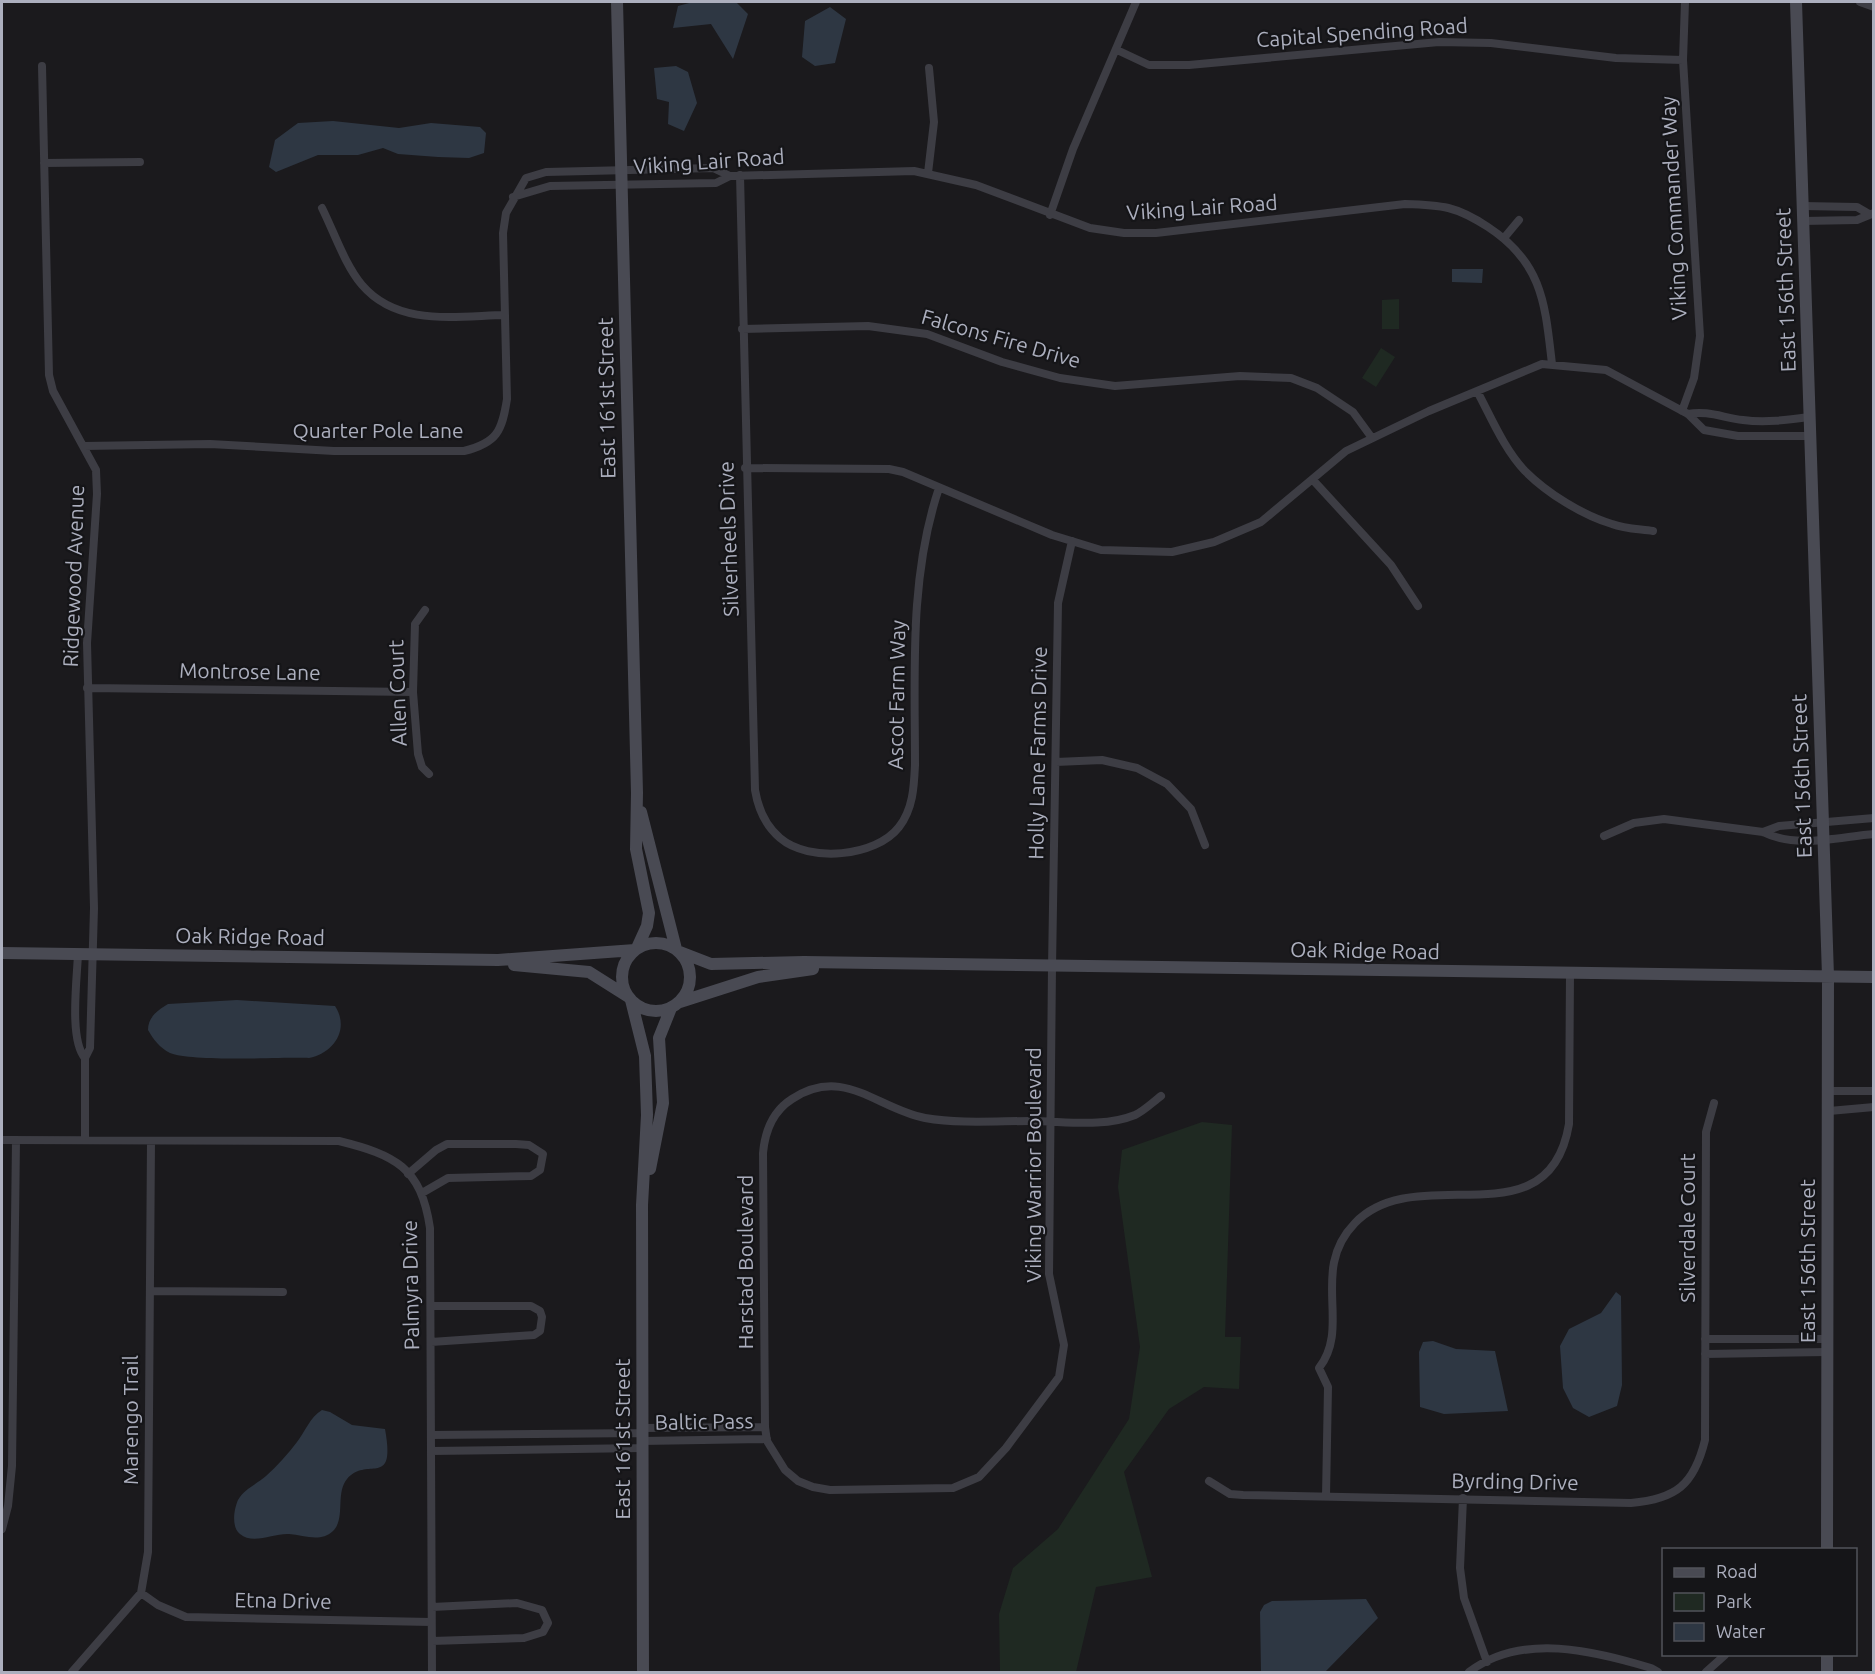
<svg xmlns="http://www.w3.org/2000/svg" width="1875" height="1674" viewBox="0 0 1875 1674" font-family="Ubuntu,sans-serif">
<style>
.green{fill:#1f2922}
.water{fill:#2e3743}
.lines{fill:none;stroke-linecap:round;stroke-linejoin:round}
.street{stroke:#3d3d44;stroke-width:8}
.secondary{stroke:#494a53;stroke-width:12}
.labels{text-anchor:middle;stroke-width:4.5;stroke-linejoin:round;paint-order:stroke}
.street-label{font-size:21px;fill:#acafbe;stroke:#151518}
</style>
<rect width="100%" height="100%" fill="#1b1a1d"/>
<path class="green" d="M1399,299V329H1382V300Z
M1381,348L1395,357L1376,387L1362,378Z
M1202,1122L1232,1125L1225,1337H1241L1239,1389L1204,1387L1169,1409L1124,1472L1152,1577L1096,1587L1076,1672H1000L999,1614L1013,1568L1058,1529L1129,1419L1140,1347L1118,1187L1122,1150Z"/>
<path class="water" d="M693,2H736L748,14L733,59L711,24L673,28L678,6Z
M830,7L846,19L835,63L815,66L802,57L805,21Z
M676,66L688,72L697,103L684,131L668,124L669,102L657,99L654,68Z
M333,121L399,128L431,123L480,127L486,133L484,153L469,158L438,157L398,154L383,148L358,155H318L276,172L269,167L275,140L298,123Z
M1452,269H1483L1482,283L1452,282Z
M237,1000L335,1006C350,1029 334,1053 309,1058C281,1057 192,1062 170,1053C160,1048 153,1039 148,1030C148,1017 158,1010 168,1004Z
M1616,1292L1621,1296L1622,1385L1617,1406L1589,1417L1573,1408L1563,1388L1560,1346L1569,1329L1601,1313Z
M1433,1341L1456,1349L1495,1351L1508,1411L1444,1414L1420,1407L1419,1352L1423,1342Z
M322,1410L330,1412L352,1425L385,1429C396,1490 367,1455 347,1479C335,1494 346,1518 333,1531C320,1543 304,1535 289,1534C274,1533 253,1545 240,1534C231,1527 234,1509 238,1500C244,1489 257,1484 266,1476C277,1466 288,1454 297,1442C305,1432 310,1417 322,1410Z
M1366,1599L1378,1618L1325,1672H1261L1260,1612L1264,1605L1272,1601Z"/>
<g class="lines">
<path class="street" d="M1860,2L1874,7
M1117,50L1149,65H1189L1439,42L1491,43L1616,58L1683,60
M42,66L49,375L53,391L96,470L97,494L87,643L94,908L90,1048L85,1058V1140
M44,163L140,162
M928,173L934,122L929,68
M740,175L755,790C758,808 766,826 780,838C809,863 876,857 899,827C913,809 914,787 915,765C915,673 909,577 939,488
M513,197L550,186L716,183L730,176L914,171L976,185L1090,228L1124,233H1156L1405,204C1442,205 1456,206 1488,227C1543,263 1545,304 1552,364
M1803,206L1857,207L1869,214
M322,208C334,232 345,265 362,285C398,327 456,316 505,315
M1050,215L1073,149L1136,2
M1803,221L1857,220L1874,213
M1504,238L1519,220
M742,329L868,326L927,334L1002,362L1060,378L1115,386L1240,376L1291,378L1317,388L1353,412L1372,438
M1477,391C1491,417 1504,449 1525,471C1547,493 1582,515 1612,524C1625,529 1640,529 1653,531
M1682,411L1694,378L1700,336L1683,60L1685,2
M1688,414C1707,410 1724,418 1743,420C1765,423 1787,420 1809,417
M84,446L210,444L334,451H464C497,443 502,431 507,399L503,233L506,213L526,178L546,172L713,168L730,176
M745,468L889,469L903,472L1052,535L1101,550L1172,552L1214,542L1261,522L1346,451L1429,411L1542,364L1606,370L1688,414L1704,430L1738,436H1810
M1313,480L1391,565L1418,606
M1072,541L1058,603L1052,967L1049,1274L1064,1345L1059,1377L1006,1448L979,1477L953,1488L830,1490L813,1487L798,1481L785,1470L767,1441L765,1427L763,1153C765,1131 773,1111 792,1099C844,1065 877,1109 925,1118C960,1124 996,1121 1031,1121C1064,1121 1103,1128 1135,1115C1144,1111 1153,1102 1161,1096
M425,610L415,624L413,692L418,754L422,767L429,774
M87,688L413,692
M1056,762L1102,760L1137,768L1167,784L1191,809L1205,845
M1763,832L1779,826L1874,818
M1604,836L1634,823L1664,819L1763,832C1796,849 1838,837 1874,834
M78,954C77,979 69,1040 85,1058
M1829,1091H1874
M1829,1111L1874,1107
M2,1140L339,1141C395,1155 421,1167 430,1228L432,1672
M408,1174L436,1150L447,1144H516L529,1145L543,1154L540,1170L531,1176L448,1178L422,1193
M150,1291L283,1292
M431,1306H531L540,1311L542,1317L540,1331L534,1335L431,1342
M1705,1339H1827
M1705,1354L1827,1352
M642,1428L765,1427
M431,1435L642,1433
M642,1441L767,1439
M431,1451L642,1448
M1209,1481L1230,1494L1243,1495L1631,1503C1676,1499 1694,1485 1705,1440L1706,1132L1714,1103
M1326,1496L1328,1387L1319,1368C1352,1326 1309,1270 1355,1223C1417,1158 1549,1245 1569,1124L1570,973
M1463,1498L1460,1568L1464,1598L1487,1662
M2,1529L8,1506L12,1466L16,1140
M141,1593L158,1605L186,1617L431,1622
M432,1607L517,1603L542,1610L548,1623L543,1632L524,1638L432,1641
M72,1672L141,1593L148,1552L151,1141
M1469,1672C1522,1632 1594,1651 1651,1668L1658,1672
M1706,1672L1725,1655"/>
<path class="secondary" d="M617,2L637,793L636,849L649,913L647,926L637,948
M1796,2L1828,976L1827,1550
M641,812L676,949
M622 977a34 34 0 1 1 68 0a34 34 0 1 1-68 0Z
M680,952L711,964L804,962L1874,977
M2,953L498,960L635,950
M514,965L589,972L627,996
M631,1000L645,1056L647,1115L642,1205L643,1672
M680,1002L758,977L813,969
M650,1169L663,1103L659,1038L671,1008
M1827,1672V1654"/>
</g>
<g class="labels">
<g class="street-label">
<text transform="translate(1362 33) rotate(-4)" y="7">Capital Spending Road</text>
<text transform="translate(709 162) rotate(-4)" y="7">Viking Lair Road</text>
<text transform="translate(1202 208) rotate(-4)" y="7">Viking Lair Road</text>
<text transform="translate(1674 208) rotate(-93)" y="7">Viking Commander Way</text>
<text transform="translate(1786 290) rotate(-92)" y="7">East 156th Street</text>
<text transform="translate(1001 339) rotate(16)" y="7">Falcons Fire Drive</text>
<text transform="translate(607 398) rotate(-91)" y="7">East 161st Street</text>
<text x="378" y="438">Quarter Pole Lane</text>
<text transform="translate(729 539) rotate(-92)" y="7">Silverheels Drive</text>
<text transform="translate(74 576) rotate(-88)" y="7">Ridgewood Avenue</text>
<text transform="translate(250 672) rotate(1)" y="7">Montrose Lane</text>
<text transform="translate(398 693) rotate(-92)" y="7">Allen Court</text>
<text transform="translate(897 695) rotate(-89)" y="7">Ascot Farm Way</text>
<text transform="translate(1038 753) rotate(-89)" y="7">Holly Lane Farms Drive</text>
<text transform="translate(1802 776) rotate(-92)" y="7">East 156th Street</text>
<text transform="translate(250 937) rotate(1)" y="7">Oak Ridge Road</text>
<text transform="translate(1365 951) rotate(1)" y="7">Oak Ridge Road</text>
<text transform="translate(1034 1165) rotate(-90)" y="7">Viking Warrior Boulevard</text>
<text transform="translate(1688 1228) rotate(-90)" y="7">Silverdale Court</text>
<text transform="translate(1808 1261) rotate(-90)" y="7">East 156th Street</text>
<text transform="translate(746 1262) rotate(-90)" y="7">Harstad Boulevard</text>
<text transform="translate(411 1285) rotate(-91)" y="7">Palmyra Drive</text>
<text transform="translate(131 1420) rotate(-90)" y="7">Marengo Trail</text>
<text transform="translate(704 1422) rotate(-1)" y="7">Baltic Pass</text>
<text transform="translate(623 1439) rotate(-90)" y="7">East 161st Street</text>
<text transform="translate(1515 1482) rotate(1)" y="7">Byrding Drive</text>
<text transform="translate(283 1601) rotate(1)" y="7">Etna Drive</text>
</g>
</g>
<rect width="1875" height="1674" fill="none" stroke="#acafbe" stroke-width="6"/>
<rect x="1662" y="1548" width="195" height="108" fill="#151518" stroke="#51535a" stroke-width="1.5"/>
<rect x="1674" y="1568" width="30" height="9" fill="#494a53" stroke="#51535a" stroke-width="1.5"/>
<text x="1716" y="1578" font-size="18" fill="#acafbe">Road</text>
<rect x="1674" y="1593" width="30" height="18" fill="#1f2922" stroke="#51535a" stroke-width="1.5"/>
<text x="1716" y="1608" font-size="18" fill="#acafbe">Park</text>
<rect x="1674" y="1623" width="30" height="18" fill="#2e3743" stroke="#51535a" stroke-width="1.5"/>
<text x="1716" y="1638" font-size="18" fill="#acafbe">Water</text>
</svg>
